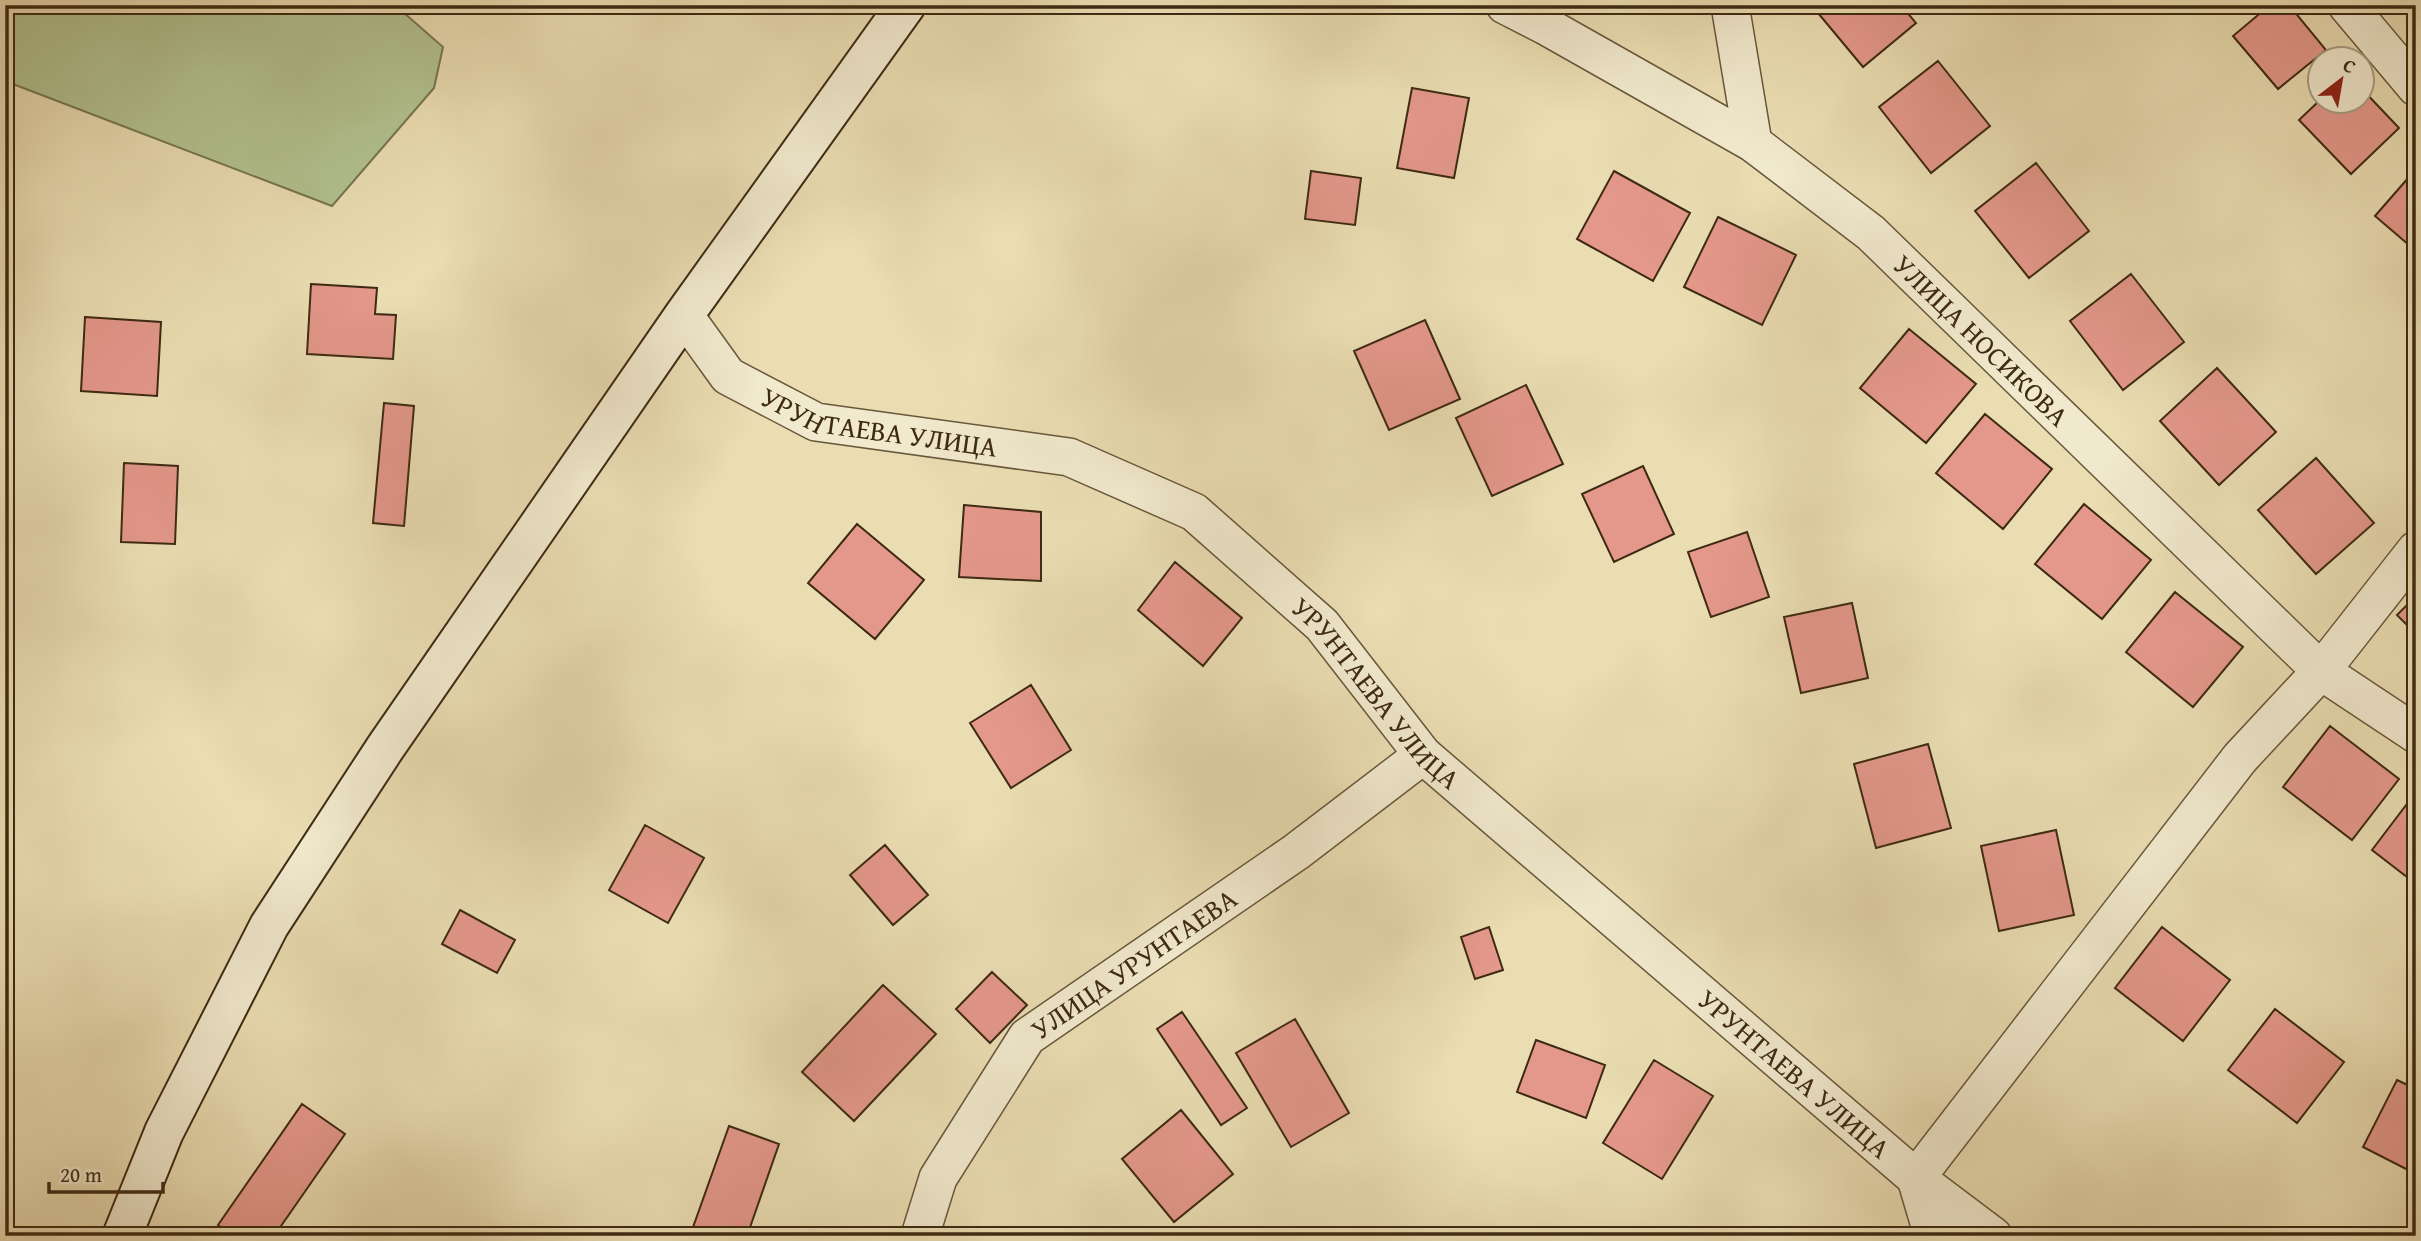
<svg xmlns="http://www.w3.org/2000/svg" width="2421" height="1241" viewBox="0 0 2421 1241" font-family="'Gentium Book Plus',serif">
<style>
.green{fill:#b2c290;stroke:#787652;stroke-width:2}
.building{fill:#e4988b;stroke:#3e2a13;stroke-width:2}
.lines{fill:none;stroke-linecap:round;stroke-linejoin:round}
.street-casing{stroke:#69573b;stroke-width:40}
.secondary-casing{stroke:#3e2a13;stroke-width:42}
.street{stroke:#f1e9cd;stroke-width:37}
.secondary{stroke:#f1e9cd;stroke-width:38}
.labels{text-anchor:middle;stroke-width:6;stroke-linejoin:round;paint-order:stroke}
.street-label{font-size:28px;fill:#3e2a13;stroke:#f1e9cd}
</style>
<rect width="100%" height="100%" fill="#eaddb2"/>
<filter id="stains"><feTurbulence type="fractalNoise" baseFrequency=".00286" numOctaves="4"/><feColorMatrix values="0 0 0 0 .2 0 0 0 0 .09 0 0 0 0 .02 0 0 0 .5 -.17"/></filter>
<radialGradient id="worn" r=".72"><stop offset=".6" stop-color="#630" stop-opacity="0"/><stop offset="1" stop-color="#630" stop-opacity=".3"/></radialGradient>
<path class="green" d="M5,5H395L443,47L434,88L332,206L5,81Z"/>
<path class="building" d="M1815,5H1901L1916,23L1863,67L1813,7Z
M2270,5H2289L2326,50L2278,89L2233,36Z
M1938,61L1990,126L1931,173L1879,107Z
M1412,88L1469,98L1454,178L1397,168Z
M2362,89L2399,128L2351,174L2299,120L2320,100L2362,102Z
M2036,163L2089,231L2029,278L1975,211Z
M2416,169V251L2375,216Z
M1311,171L1361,178L1355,225L1305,219Z
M1614,171L1690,213L1653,281L1577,239Z
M1718,217L1796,255L1762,325L1684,287Z
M2131,274L2184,342L2123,390L2070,321Z
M311,284L377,288L375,314L396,315L393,359L307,354Z
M85,317L161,322L157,396L81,391Z
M1425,320L1460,399L1389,430L1354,351Z
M1909,329L1976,384L1926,443L1860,388Z
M2217,368L2276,432L2219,485L2160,421Z
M1526,385L1563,464L1492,496L1456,418Z
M384,403L414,406L404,526L373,523Z
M1985,414L2052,469L2003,529L1936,473Z
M2316,458L2374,523L2316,574L2258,510Z
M124,463L178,466L175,544L121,542Z
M1643,466L1674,534L1614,562L1582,494Z
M2084,504L2151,560L2102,619L2035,564Z
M964,505L1041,512V581L959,577Z
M857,524L924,580L875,639L808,583Z
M1747,532L1769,597L1711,617L1688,552Z
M1175,562L1242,618L1203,666L1138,610Z
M2175,592L2243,647L2193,707L2126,652Z
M2416,596V634L2397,615Z
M1852,603L1868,678L1801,693L1784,617Z
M1031,685L1071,750L1011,788L970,723Z
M2330,726L2399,779L2352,840L2283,787Z
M1928,744L1951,828L1876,848L1854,764Z
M2416,792V884L2372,850Z
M645,825L704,858L668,923L609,890Z
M2056,830L2074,915L1999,931L1981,846Z
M885,845L928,895L893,925L850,875Z
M460,910L515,940L497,973L442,944Z
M1489,927L1503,970L1475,979L1461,937Z
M2162,927L2230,980L2183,1041L2115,988Z
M992,972L1027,1005L990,1043L956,1009Z
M883,985L936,1034L854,1121L802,1072Z
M2275,1009L2344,1062L2297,1123L2228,1070Z
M1182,1012L1247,1108L1221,1125L1157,1029Z
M1295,1019L1349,1113L1291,1147L1236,1053Z
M1536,1040L1605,1065L1586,1118L1517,1092Z
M1654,1060L1713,1096L1662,1179L1603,1143Z
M2397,1080L2416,1089V1174L2363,1147Z
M302,1104L345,1134L274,1236H234L218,1225Z
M1181,1110L1233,1174L1174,1222L1122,1159Z
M729,1126L779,1144L747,1236H699L691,1233Z"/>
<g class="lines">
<defs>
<g id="street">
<path id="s1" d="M1505,5L1546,26L1753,143L1871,233L2321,671L2416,734"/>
<path d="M1730,5L1753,143"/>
<path d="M2347,5L2416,87"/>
<path id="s2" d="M684,315L728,376L816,422L1069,457L1194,512L1322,625L1423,755L1916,1178L1993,1236"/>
<path id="s3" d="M920,1236L938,1178L1027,1037L1296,852L1423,755"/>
<path d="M1933,1236L1916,1178L2240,758L2321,671L2416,550"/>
</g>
<path id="secondary" d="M122,1236L164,1132L269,926L385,748L684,315L906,5"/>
</defs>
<use href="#street" class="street-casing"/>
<use href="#secondary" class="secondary-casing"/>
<use href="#street" class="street"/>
<use href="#secondary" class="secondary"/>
</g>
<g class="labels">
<g class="street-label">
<text dy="10" stroke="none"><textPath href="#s1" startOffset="586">УЛИЦА НОСИКОВА</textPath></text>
<text dy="10" stroke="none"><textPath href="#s2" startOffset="236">УРУНТАЕВА УЛИЦА</textPath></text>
<text dy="10" stroke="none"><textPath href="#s2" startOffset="824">УРУНТАЕВА УЛИЦА</textPath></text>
<text dy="10" stroke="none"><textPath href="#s3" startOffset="357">УЛИЦА УРУНТАЕВА</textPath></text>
<text dy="10" stroke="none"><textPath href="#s2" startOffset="1391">УРУНТАЕВА УЛИЦА</textPath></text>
</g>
</g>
<rect width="2421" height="1241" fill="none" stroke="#eaddb2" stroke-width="28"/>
<rect x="7" y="7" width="2407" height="1227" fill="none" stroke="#3e2a13" stroke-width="3.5"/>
<rect x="14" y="14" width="2393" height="1213" fill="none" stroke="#3e2a13" stroke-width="2"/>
<g transform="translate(2341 80) rotate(31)"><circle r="33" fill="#f1e9cd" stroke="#a99d83" stroke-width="2"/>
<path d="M0-5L12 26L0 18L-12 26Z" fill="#8f2418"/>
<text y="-10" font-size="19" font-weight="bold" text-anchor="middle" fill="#3e2a13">С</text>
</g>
<path d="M49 1182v10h114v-10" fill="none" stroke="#3e2a13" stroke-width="3.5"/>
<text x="60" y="1182" font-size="21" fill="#3e2a13" stroke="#f1e9cd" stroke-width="5" paint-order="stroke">20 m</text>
<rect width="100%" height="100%" filter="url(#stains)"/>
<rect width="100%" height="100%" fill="url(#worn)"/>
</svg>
